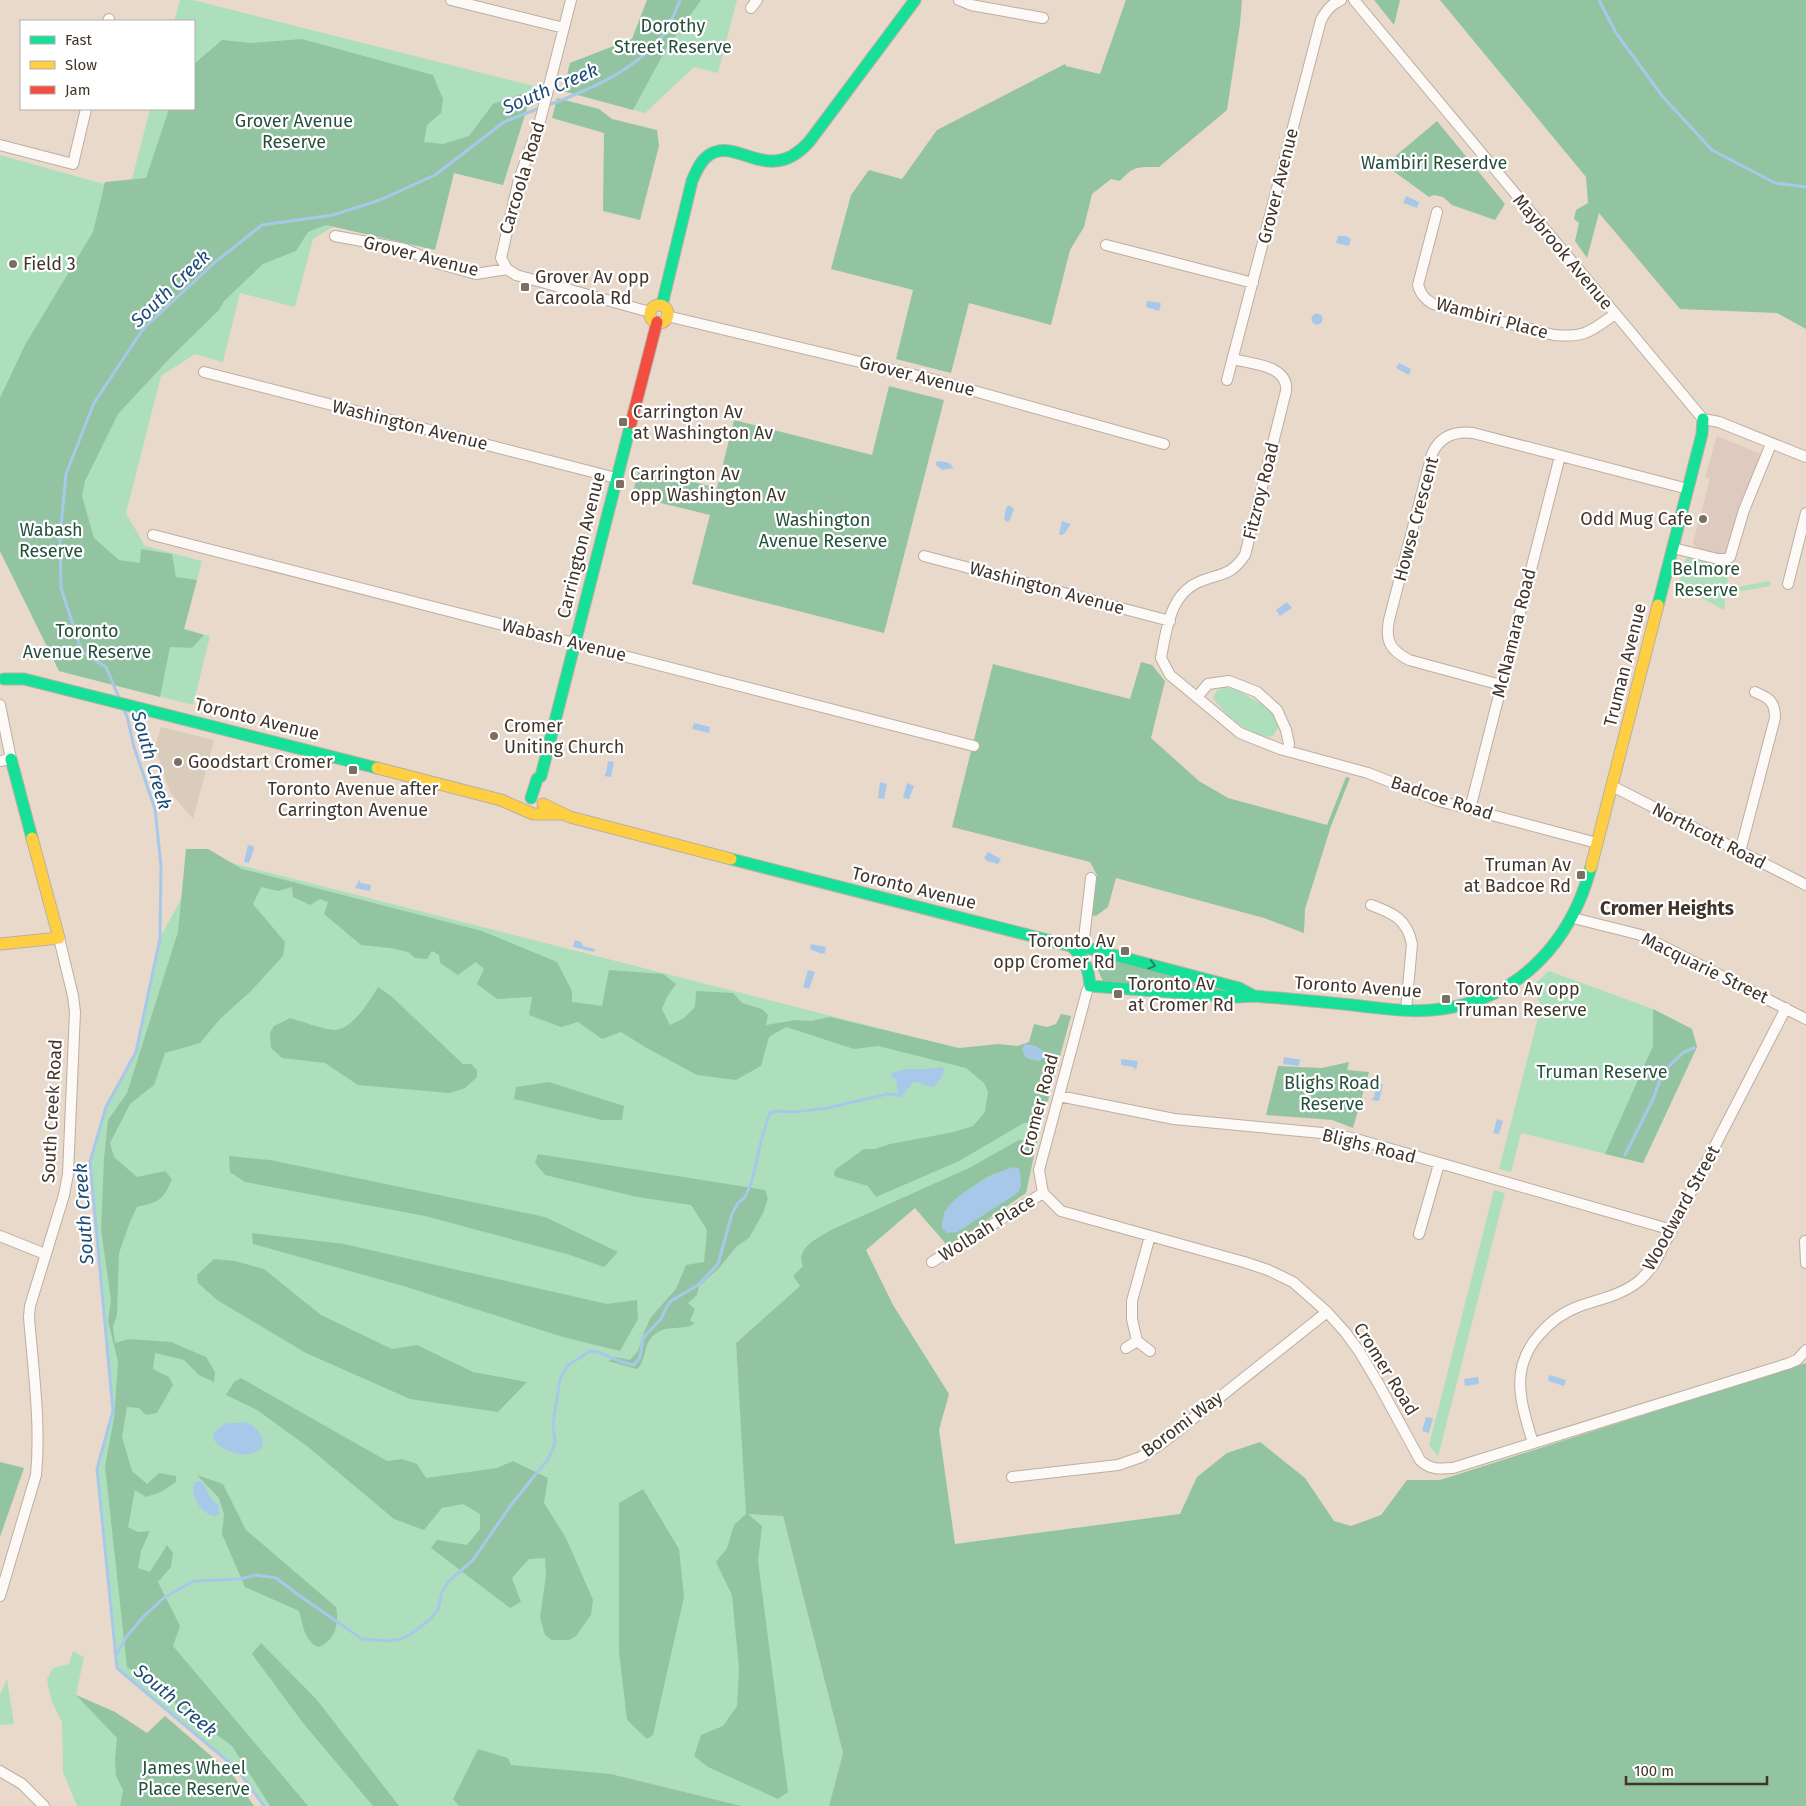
<svg xmlns="http://www.w3.org/2000/svg" width="1806" height="1806" viewBox="0 0 1806 1806" font-family="'Fira Sans',sans-serif">
<style>
.commercial{fill:#decabe}
.education{fill:#daccbb}
.green{fill:#aedfbc}
.forest{fill:#92c4a2;fill-rule:evenodd}
.water{fill:#a8c8ea}
.lines{fill:none;stroke-linecap:round;stroke-linejoin:round}
.stream{stroke:#a8c8ea;stroke-width:3}
.street-casing{stroke:#bbafa3;stroke-width:12}
.fast-casing{stroke:#bbafa3;stroke-width:13}
.slow-casing{stroke:#bbafa3;stroke-width:13}
.jam-casing{stroke:#bbafa3;stroke-width:13}
.street{stroke:#fcf9f7;stroke-width:10}
.fast{stroke:#16e098;stroke-width:11}
.slow{stroke:#ffcf43;stroke-width:11}
.jam{stroke:#f24e42;stroke-width:11}
.oneway{stroke:#2d825c}
.poi-dot{fill:#7b6e62;stroke:#fff;stroke-width:2}
.labels{text-anchor:middle;stroke-width:4.5;stroke-linejoin:round;paint-order:stroke}
.park-label{font-size:18px;fill:#25503b;stroke:#fff}
.street-label{font-size:18px;fill:#40352a;stroke:#fff}
.poi-label{font-size:18px;fill:#40352a;stroke:#fff;text-anchor:start}
.water-label{font-size:19px;font-style:italic;fill:#1d4b78;stroke:#fff}
.neighbourhood-label{font-size:19px;font-weight:bold;fill:#40352a;stroke:#fff}
</style>
<rect width="100%" height="100%" fill="#e9d9ca"/>
<path class="commercial" d="M1717,436L1763,455L1729,551L1724,556L1697,551L1693,543L1710,479L1705,477Z"/>
<path class="education" d="M161,727L214,740L193,819L170,792L155,747Z"/>
<path class="green" d="M180,0H193L534,86L503,185L454,173L437,241L347,218L313,239L295,307L240,293L223,362L195,354L161,376L126,513L145,546L202,561L184,629L210,636L193,705L59,671L0,551V155L129,191L150,109H194V21H174Z
M647,0H737L718,73L694,67L645,113L563,91L570,63L632,39Z
M1687,556L1729,561L1727,589L1770,581V586L1726,594L1724,610L1678,585Z
M1224,687L1237,690L1269,708L1279,726L1273,736C1253,740 1224,714 1213,698L1217,690Z
M204,856L1055,1073L1033,1160L1026,1193L947,1245L915,1208L801,1286L736,1343L747,1514L783,1516L843,1753L829,1806H742L611,1774L502,1806H264L237,1769L117,1668L97,1469L113,1411L90,1162L106,1107L136,1052L160,938Z
M1549,971L1653,1009L1692,1029L1697,1047L1643,1163L1521,1133L1511,1172L1499,1169L1541,1006L1532,986Z
M1494,1190L1505,1193L1438,1457L1429,1445Z
M73,1651L84,1657L76,1695L115,1712L123,1790L120,1806H77L63,1772L62,1722L51,1700L47,1679L53,1668L69,1664Z
M7,1679L14,1724L0,1725V1695Z"/>
<path class="forest" d="M647,0H701L666,49L633,110L563,91L570,63L632,39Z
M1126,0H1242L1240,24L1227,110L1159,167C1139,167 1134,165 1120,181L1111,179L1092,194L1084,227L1070,250L1051,325L969,303L951,373L896,359L913,290L831,269L851,195L869,170L902,179L937,130L1065,64L1066,66L1100,74Z
M1374,0H1400L1394,25Z
M1440,0H1806V329L1777,313L1680,309L1599,213L1587,258L1575,241L1579,223L1574,219L1576,210L1588,203L1586,177Z
M302,39L433,75L443,99L441,113L427,125L424,142L443,144L469,136L493,104L524,93L528,98V105L503,185L454,173L435,250L326,225L308,232L296,251L263,264L224,301L219,310L170,358L118,414L85,481L82,496L94,538L119,560L140,563L141,549L172,554L176,577L197,580L184,629L204,635L192,648L170,647L160,697L59,671L0,551V398L25,345L93,232L105,182L146,178L169,109H194V64L222,40L252,43Z
M557,98L599,109L612,119L657,130L659,146L640,220L603,211L604,133L552,118Z
M1437,121L1505,204L1495,220L1452,205L1443,197L1434,195L1429,197L1385,165Z
M889,386L944,400L884,633L692,584L710,515L632,496L639,468L717,488L734,420L872,455Z
M1141,662L1152,665L1165,681L1151,738L1199,781L1228,798L1327,825L1346,777L1350,778L1331,826L1305,909L1304,933L1264,918L1116,878L1108,907L1096,916L1091,915L1094,889L1097,875L1090,862L952,827L993,664L1130,699Z
M186,849H208L242,869L482,931L557,962L572,991V1002L602,1006L609,970L663,974L676,984L667,997L662,1009L670,1025L684,1018L695,1007L696,991L733,993L742,1003L762,1009L768,1015L766,1025L796,1020L811,1021L830,1017L959,1048L998,1044L1018,1046L1029,1042L1034,1024L1047,1027L1056,1024L1061,1014L1071,1016L1042,1122L1024,1123L959,1161L876,1197L868,1186L836,1177L834,1174L835,1170L864,1149H875L890,1144L954,1132L973,1126L985,1112L988,1092L984,1083L966,1068L878,1046L854,1049L786,1027L769,1037L761,1066L736,1080L697,1075L645,1047L621,1032L602,1039L578,1022L561,1027L529,1015L532,997L497,999L477,984L484,969L476,962L458,975L440,963L439,955L432,951L427,959L415,958L408,952L390,948L361,945L324,914L328,902L320,899L310,905L293,897L292,887L278,891L261,887L253,904L285,942L283,956L251,991L220,1019L200,1043L165,1053L154,1085L130,1104L110,1143L114,1157L137,1177L165,1171L172,1179C163,1200 160,1202 137,1207L130,1222L119,1253L117,1315L113,1327L115,1343L129,1339L171,1342L206,1357L215,1372L214,1382L199,1375L184,1360L155,1353L153,1369L169,1377L173,1385L157,1413L146,1415L139,1408L127,1407L122,1437L132,1471L147,1484L159,1473L176,1476V1482L161,1492L146,1497L135,1490L128,1527L138,1532L150,1531L141,1551L138,1568L150,1572L167,1545L173,1553L171,1567L158,1582L180,1626L173,1646L308,1806H270L232,1746L127,1667L105,1466L114,1418L118,1362L108,1321L111,1300L101,1230L104,1158L108,1120L127,1093L178,932Z
M1096,956L1240,992L1103,981L1094,962Z
M378,987L391,996L463,1064H471L477,1070V1077L465,1088L450,1093L358,1085L325,1063L282,1058L271,1048L270,1033L274,1026L290,1018C301,1021 325,1030 335,1030C353,1029 370,1000 378,987Z
M1653,1009L1692,1029L1697,1047L1643,1163L1605,1154L1653,1046Z
M1349,1062L1347,1070L1369,1072L1353,1128L1332,1120L1266,1115L1278,1066L1322,1068Z
M549,1082L624,1106L622,1120H602L514,1099L516,1087Z
M1034,1139L1037,1141L1026,1193L953,1243L947,1245L915,1208L866,1250L893,1305L949,1394L939,1430L955,1544L1180,1514L1197,1477L1227,1453L1260,1442L1305,1478L1334,1521L1351,1526L1381,1515L1407,1480H1440L1806,1363V1806H829L843,1753L783,1516L748,1514L762,1526L758,1561L788,1792L778,1799L708,1767L694,1756L701,1735L723,1726L737,1706L739,1669L732,1595L716,1562L727,1548L734,1525L746,1514L736,1343L800,1286L793,1276L803,1266C795,1248 818,1238 831,1230L969,1168L1019,1140ZM1018,1168L1020,1171L1019,1191L957,1232L944,1213C954,1198 978,1182 994,1174C1001,1171 1010,1170 1018,1168Z
M538,1154L765,1190L768,1199L763,1213L749,1238L737,1246L719,1268L699,1286L697,1295L688,1303L695,1309L690,1321L695,1323C683,1332 668,1323 654,1335C643,1344 647,1360 637,1369L608,1361L616,1357L630,1360L638,1351L644,1332L651,1317L676,1289L686,1265L704,1262L707,1230L691,1205L637,1197L545,1175L535,1163Z
M229,1156L270,1160L545,1217L618,1252L604,1267L570,1255L425,1216L245,1182L230,1172Z
M252,1233L344,1244L607,1304L637,1300L638,1319L620,1351L563,1337L400,1285L253,1244Z
M214,1259L235,1261L264,1269L321,1315L392,1349L417,1345L473,1372L527,1382L498,1412L410,1399L306,1353L217,1300L198,1283L197,1275Z
M241,1378L387,1461L402,1459L417,1464L426,1478L497,1468L513,1461L548,1478L544,1503L566,1538L593,1600L591,1615L576,1636L569,1640H552L545,1635L540,1618L546,1575L545,1558L529,1559L512,1578L521,1602L510,1608L431,1548L437,1540L467,1545L480,1529V1514L463,1504L442,1508L424,1530L394,1519L308,1447L257,1410L226,1395L234,1382Z
M0,1462L24,1468L0,1537Z
M197,1475L223,1484L246,1530L336,1607C339,1623 336,1640 319,1647C304,1642 303,1624 299,1611L245,1587L222,1534L224,1514L219,1498Z
M643,1489L679,1549L684,1597L653,1735L647,1739L627,1720L619,1652V1503Z
M261,1643L317,1700L399,1806H373L303,1723L252,1654Z
M76,1695L115,1712L147,1733L165,1716L232,1774L254,1806H120L123,1790L116,1776L115,1760L117,1738Z
M478,1749L508,1758L511,1765L611,1774L742,1806H459L453,1799Z"/>
<path class="water" d="M1406,196L1419,202L1417,208L1403,203Z
M1338,236H1346L1351,239L1349,246L1336,243Z
M1147,301L1161,303L1159,311L1146,307Z
M1311.5 319a5.5 5.5 0 1 1 11 0a5.5 5.5 0 1 1-11 0Z
M1399,363L1411,369L1409,375L1396,368Z
M941,461L949,463L954,468L942,470L936,465V462Z
M1009,505L1014,509L1010,520L1007,522L1004,519L1006,508Z
M1062,521L1071,524L1064,534L1061,535L1059,534Z
M1287,602L1292,608L1280,616L1276,610Z
M694,723L710,727L709,733L692,729Z
M608,761L614,762L611,777L604,776L606,773Z
M880,782L887,784L884,799L878,798Z
M907,783L914,786L909,799L903,798Z
M248,845L253,846L254,849L249,863L244,862Z
M988,852L1001,859L998,864L987,861L984,858Z
M359,880L361,883L371,885L370,891L355,888Z
M575,940L581,942L583,946L595,949L594,952L573,947Z
M811,944L826,947L825,953L822,954L810,949Z
M808,970L815,972L809,989L803,987Z
M1025,1044L1036,1046L1044,1052V1057L1040,1061L1029,1059L1025,1056L1022,1049Z
M1284,1057L1295,1059H1300L1299,1066L1283,1064Z
M1121,1059L1138,1061L1136,1070L1133,1067L1121,1065Z
M941,1067L944,1069L943,1075L934,1087C926,1088 922,1081 913,1082L901,1097H898L896,1079L891,1078L892,1073L904,1069H925Z
M1376,1084H1383L1379,1101L1371,1100L1374,1097Z
M1497,1119L1503,1121L1499,1134L1493,1133Z
M1014,1167L1020,1171L1021,1187L1016,1194L957,1232L947,1233L942,1228C942,1219 944,1213 949,1206C960,1192 997,1171 1014,1167Z
M1549,1375L1566,1380L1564,1386L1548,1381Z
M1478,1377L1479,1384L1465,1386L1464,1379Z
M1426,1417L1433,1418L1429,1433L1422,1431Z
M226,1423C233,1424 242,1421 249,1423C253,1425 255,1428 258,1431C278,1455 233,1465 213,1439L214,1432Z
M199,1481L204,1484L211,1499L219,1506V1513L217,1516C203,1517 188,1495 195,1482Z"/>
<g class="lines">
<path class="stream" d="M1599,0L1616,33L1663,97L1712,150L1775,183L1806,187
M546,106C587,91 632,72 661,38C668,30 676,10 680,0
M120,700L106,667L82,652L61,588L60,538L66,474L94,403L143,329L214,263L262,225L333,215L380,200L435,175L504,122L540,108
M123,708L127,716L134,747L155,809L161,866L160,938L136,1052L106,1107L90,1162L113,1411L97,1469L117,1668L237,1769L264,1806
M1625,1155L1654,1097L1661,1077L1666,1069L1684,1052L1694,1048
M116,1655L127,1636L144,1616L165,1597L194,1581L240,1579L256,1575L276,1578L300,1596L362,1639L388,1641L400,1639L411,1634L429,1620L438,1610L442,1592L448,1582L473,1560L511,1505L548,1459L553,1449L555,1441L553,1424L560,1379L567,1366L590,1351L598,1352L622,1362L634,1365L640,1357L643,1338L661,1319L667,1306L671,1301L698,1285L718,1264L732,1214L738,1203L745,1197L752,1181L762,1137L770,1113L777,1111L793,1112L828,1108L887,1094L898,1095"/>
<defs>
<path id="street" d="M451,0L564,28
M571,0L539,125L519,179L501,258L507,269L516,275L650,312
M959,0L971,5L1043,18
M1354,0L1703,419L1719,422L1806,457
M751,8L757,0
M108,21L109,19
M0,145L73,164L86,109
M1437,212L1418,285C1421,295 1425,299 1433,304L1554,335C1585,338 1591,331 1615,314
M335,236L405,249L440,264L476,274L507,269
M1106,245L1253,283
M667,316L931,379L1164,444
M1233,359C1251,364 1289,365 1286,391L1245,555C1230,577 1220,573 1199,582C1170,594 1166,631 1161,658L1170,675L1240,733L1280,749L1368,773L1439,801L1597,843
M204,372L616,478
M1227,380L1321,20C1326,11 1331,4 1341,0
M153,535L974,746
M1673,548L1718,559H1726L1730,557L1744,510L1771,444
M924,556L1170,621
M1788,584L1806,513
M1501,685L1409,660C1390,650 1385,641 1389,620L1432,454C1440,436 1455,431 1473,433L1688,489
M1197,697L1208,684L1229,681L1257,692L1277,710L1286,730L1289,744L1287,751
M0,705L11,759L0,761
M1612,786L1806,885
M1470,809L1560,456
M1740,852L1775,718C1775,701 1769,698 1755,692
M1371,905C1393,913 1407,919 1412,944L1406,1010
M1573,918L1641,935L1806,1019
M1083,947L1091,878
M1090,986L1087,991L1039,1170L1043,1193L1061,1211L1244,1262L1268,1270L1293,1282L1327,1312L1345,1332L1359,1351L1378,1383L1420,1460C1430,1470 1440,1469 1453,1468L1787,1364L1797,1360L1806,1350
M1059,1096L1174,1119L1332,1134L1356,1139L1672,1230
M1419,1234L1439,1164
M0,1236L45,1254
M1150,1236L1132,1301V1319L1137,1341L1150,1351
M1805,1241L1806,1263
M932,1262L1043,1193
M1126,1348L1137,1341
M1533,1443C1521,1403 1509,1369 1539,1335C1550,1322 1563,1312 1580,1306C1600,1299 1622,1295 1639,1281C1645,1276 1650,1269 1654,1264L1786,1008
M1012,1477L1118,1465L1141,1457L1161,1444L1327,1312
M0,1596L36,1475C41,1423 33,1369 29,1317L30,1306L64,1195L68,1174L75,1012L73,996L59,938
M0,1771L22,1784L44,1806"/>
<path id="fast" d="M662,305L692,181C696,172 700,161 709,155C738,136 768,187 809,142L915,0
M1658,605L1702,434L1703,419
M4,679H24L377,768
M11,759L32,838
M531,798L537,779L541,776L631,423
M731,859L1071,946L1083,947L1239,988L1254,996
M1071,946C1084,957 1089,969 1090,986L1236,997L1255,996C1290,999 1326,1002 1361,1006C1387,1009 1414,1013 1441,1009C1520,998 1571,942 1591,867"/>
<path id="slow" d="M650 314a9 9 0 1 1 18 0a9 9 0 1 1-18 0Z
M377,768L501,800L533,814H561
M543,804L570,817L731,859
M1591,867L1658,605
M0,944L59,938L32,838"/>
<path id="jam" d="M631,423L657,322"/>
</defs>
<use href="#street" class="street-casing"/>
<use href="#fast" class="fast-casing"/>
<use href="#slow" class="slow-casing"/>
<use href="#jam" class="jam-casing"/>
<use href="#street" class="street"/>
<use href="#fast" class="fast"/>
<use href="#slow" class="slow"/>
<use href="#jam" class="jam"/>
</g>
<defs><path id="oneway-chevron" d="M-2-3.5L2.5 0L-2 3.5" fill="none" stroke-width="1.6" stroke-linecap="round" stroke-linejoin="round" transform="scale(1.25)"/></defs>
<use class="oneway" href="#oneway-chevron" transform="translate(1152 965) rotate(15)"/>
<g class="poi-dot">
<circle cx="13" cy="264" r="5"/>
<rect x="520" y="282" width="10" height="10" rx="2.5"/>
<rect x="618" y="417" width="10" height="10" rx="2.5"/>
<rect x="615" y="479" width="10" height="10" rx="2.5"/>
<circle cx="1703" cy="519" r="5"/>
<circle cx="494" cy="736" r="5"/>
<circle cx="178" cy="762" r="5"/>
<rect x="348" y="765" width="10" height="10" rx="2.5"/>
<rect x="1576" y="870" width="10" height="10" rx="2.5"/>
<rect x="1120" y="946" width="10" height="10" rx="2.5"/>
<rect x="1113" y="989" width="10" height="10" rx="2.5"/>
<rect x="1441" y="994" width="10" height="10" rx="2.5"/>
</g>
<g class="labels">
<g class="park-label">
<text x="673" y="32">Dorothy<tspan x="673" dy="21">Street Reserve</tspan></text>
<text x="294" y="127">Grover Avenue<tspan x="294" dy="21">Reserve</tspan></text>
<text x="1434" y="169">Wambiri Reserdve</text>
<text x="823" y="526">Washington<tspan x="823" dy="21">Avenue Reserve</tspan></text>
<text x="51" y="536">Wabash<tspan x="51" dy="21">Reserve</tspan></text>
<text x="1706" y="575">Belmore<tspan x="1706" dy="21">Reserve</tspan></text>
<text x="87" y="637">Toronto<tspan x="87" dy="21">Avenue Reserve</tspan></text>
<text x="1602" y="1078">Truman Reserve</text>
<text x="1332" y="1089">Blighs Road<tspan x="1332" dy="21">Reserve</tspan></text>
<text x="194" y="1774">James Wheel<tspan x="194" dy="21">Place Reserve</tspan></text>
</g>
<g class="street-label">
<text transform="translate(522 178) rotate(-73)" y="6">Carcoola Road</text>
<text transform="translate(1278 186) rotate(-76)" y="6">Grover Avenue</text>
<text transform="translate(1563 252) rotate(50)" y="6">Maybrook Avenue</text>
<text transform="translate(421 256) rotate(14)" y="6">Grover Avenue</text>
<text transform="translate(1492 318) rotate(15)" y="6">Wambiri Place</text>
<text transform="translate(917 376) rotate(14)" y="6">Grover Avenue</text>
<text transform="translate(410 425) rotate(14)" y="6">Washington Avenue</text>
<text transform="translate(1261 491) rotate(-76)" y="6">Fitzroy Road</text>
<text transform="translate(1416 519) rotate(-75)" y="6">Howse Crescent</text>
<text transform="translate(581 545) rotate(-76)" y="6">Carrington Avenue</text>
<text transform="translate(1047 588) rotate(15)" y="6">Washington Avenue</text>
<text transform="translate(1514 633) rotate(-76)" y="6">McNamara Road</text>
<text transform="translate(564 640) rotate(14)" y="6">Wabash Avenue</text>
<text transform="translate(1625 665) rotate(-76)" y="6">Truman Avenue</text>
<text transform="translate(257 719) rotate(14)" y="6">Toronto Avenue</text>
<text transform="translate(1442 798) rotate(18)" y="6">Badcoe Road</text>
<text transform="translate(1709 836) rotate(27)" y="6">Northcott Road</text>
<text transform="translate(914 888) rotate(14)" y="6">Toronto Avenue</text>
<text transform="translate(1705 968) rotate(26)" y="6">Macquarie Street</text>
<text transform="translate(1358 987) rotate(4)" y="6">Toronto Avenue</text>
<text transform="translate(1039 1105) rotate(-75)" y="6">Cromer Road</text>
<text transform="translate(52 1111) rotate(-87)" y="6">South Creek Road</text>
<text transform="translate(1369 1146) rotate(14)" y="6">Blighs Road</text>
<text transform="translate(1681 1208) rotate(-61)" y="6">Woodward Street</text>
<text transform="translate(987 1228) rotate(-32)" y="6">Wolbah Place</text>
<text transform="translate(1386 1369) rotate(58)" y="6">Cromer Road</text>
<text transform="translate(1182 1424) rotate(-37)" y="6">Boromi Way</text>
</g>
<g class="poi-label">
<text x="23" y="270">Field 3</text>
<text x="535" y="283">Grover Av opp<tspan x="535" dy="21">Carcoola Rd</tspan></text>
<text x="633" y="418">Carrington Av<tspan x="633" dy="21">at Washington Av</tspan></text>
<text x="630" y="480">Carrington Av<tspan x="630" dy="21">opp Washington Av</tspan></text>
<text x="1693" y="525" text-anchor="end">Odd Mug Cafe</text>
<text x="504" y="732">Cromer<tspan x="504" dy="21">Uniting Church</tspan></text>
<text x="188" y="768">Goodstart Cromer</text>
<text x="353" y="795" text-anchor="middle">Toronto Avenue after<tspan x="353" dy="21">Carrington Avenue</tspan></text>
<text x="1571" y="871" text-anchor="end">Truman Av<tspan x="1571" dy="21">at Badcoe Rd</tspan></text>
<text x="1115" y="947" text-anchor="end">Toronto Av<tspan x="1115" dy="21">opp Cromer Rd</tspan></text>
<text x="1128" y="990">Toronto Av<tspan x="1128" dy="21">at Cromer Rd</tspan></text>
<text x="1456" y="995">Toronto Av opp<tspan x="1456" dy="21">Truman Reserve</tspan></text>
</g>
<g class="water-label">
<text transform="translate(550 88) rotate(-23)" y="7">South Creek</text>
<text transform="translate(170 288) rotate(-44)" y="7">South Creek</text>
<text transform="translate(152 760) rotate(74)" y="7">South Creek</text>
<text transform="translate(83 1214) rotate(-94)" y="7">South Creek</text>
<text transform="translate(176 1700) rotate(40)" y="7">South Creek</text>
</g>
<g class="neighbourhood-label">
<text x="1667" y="915">Cromer Heights</text>
</g>
</g>
<rect x="20" y="20" width="175" height="90" fill="#ffffff" stroke="#b3aeaa"/>
<rect x="30" y="36" width="25" height="8" fill="#16e098" stroke="#b3aeaa"/>
<text x="65" y="45" font-size="15" fill="#40352a">Fast</text>
<rect x="30" y="61" width="25" height="8" fill="#ffcf43" stroke="#b3aeaa"/>
<text x="65" y="70" font-size="15" fill="#40352a">Slow</text>
<rect x="30" y="86" width="25" height="8" fill="#f24e42" stroke="#b3aeaa"/>
<text x="65" y="95" font-size="15" fill="#40352a">Jam</text>
<path d="M1626 1776v8h141v-8" fill="none" stroke="#40352a" stroke-width="2.5"/>
<text x="1634" y="1776" font-size="15" fill="#40352a" stroke="#ffffff" stroke-width="4" paint-order="stroke">100 m</text>
</svg>
